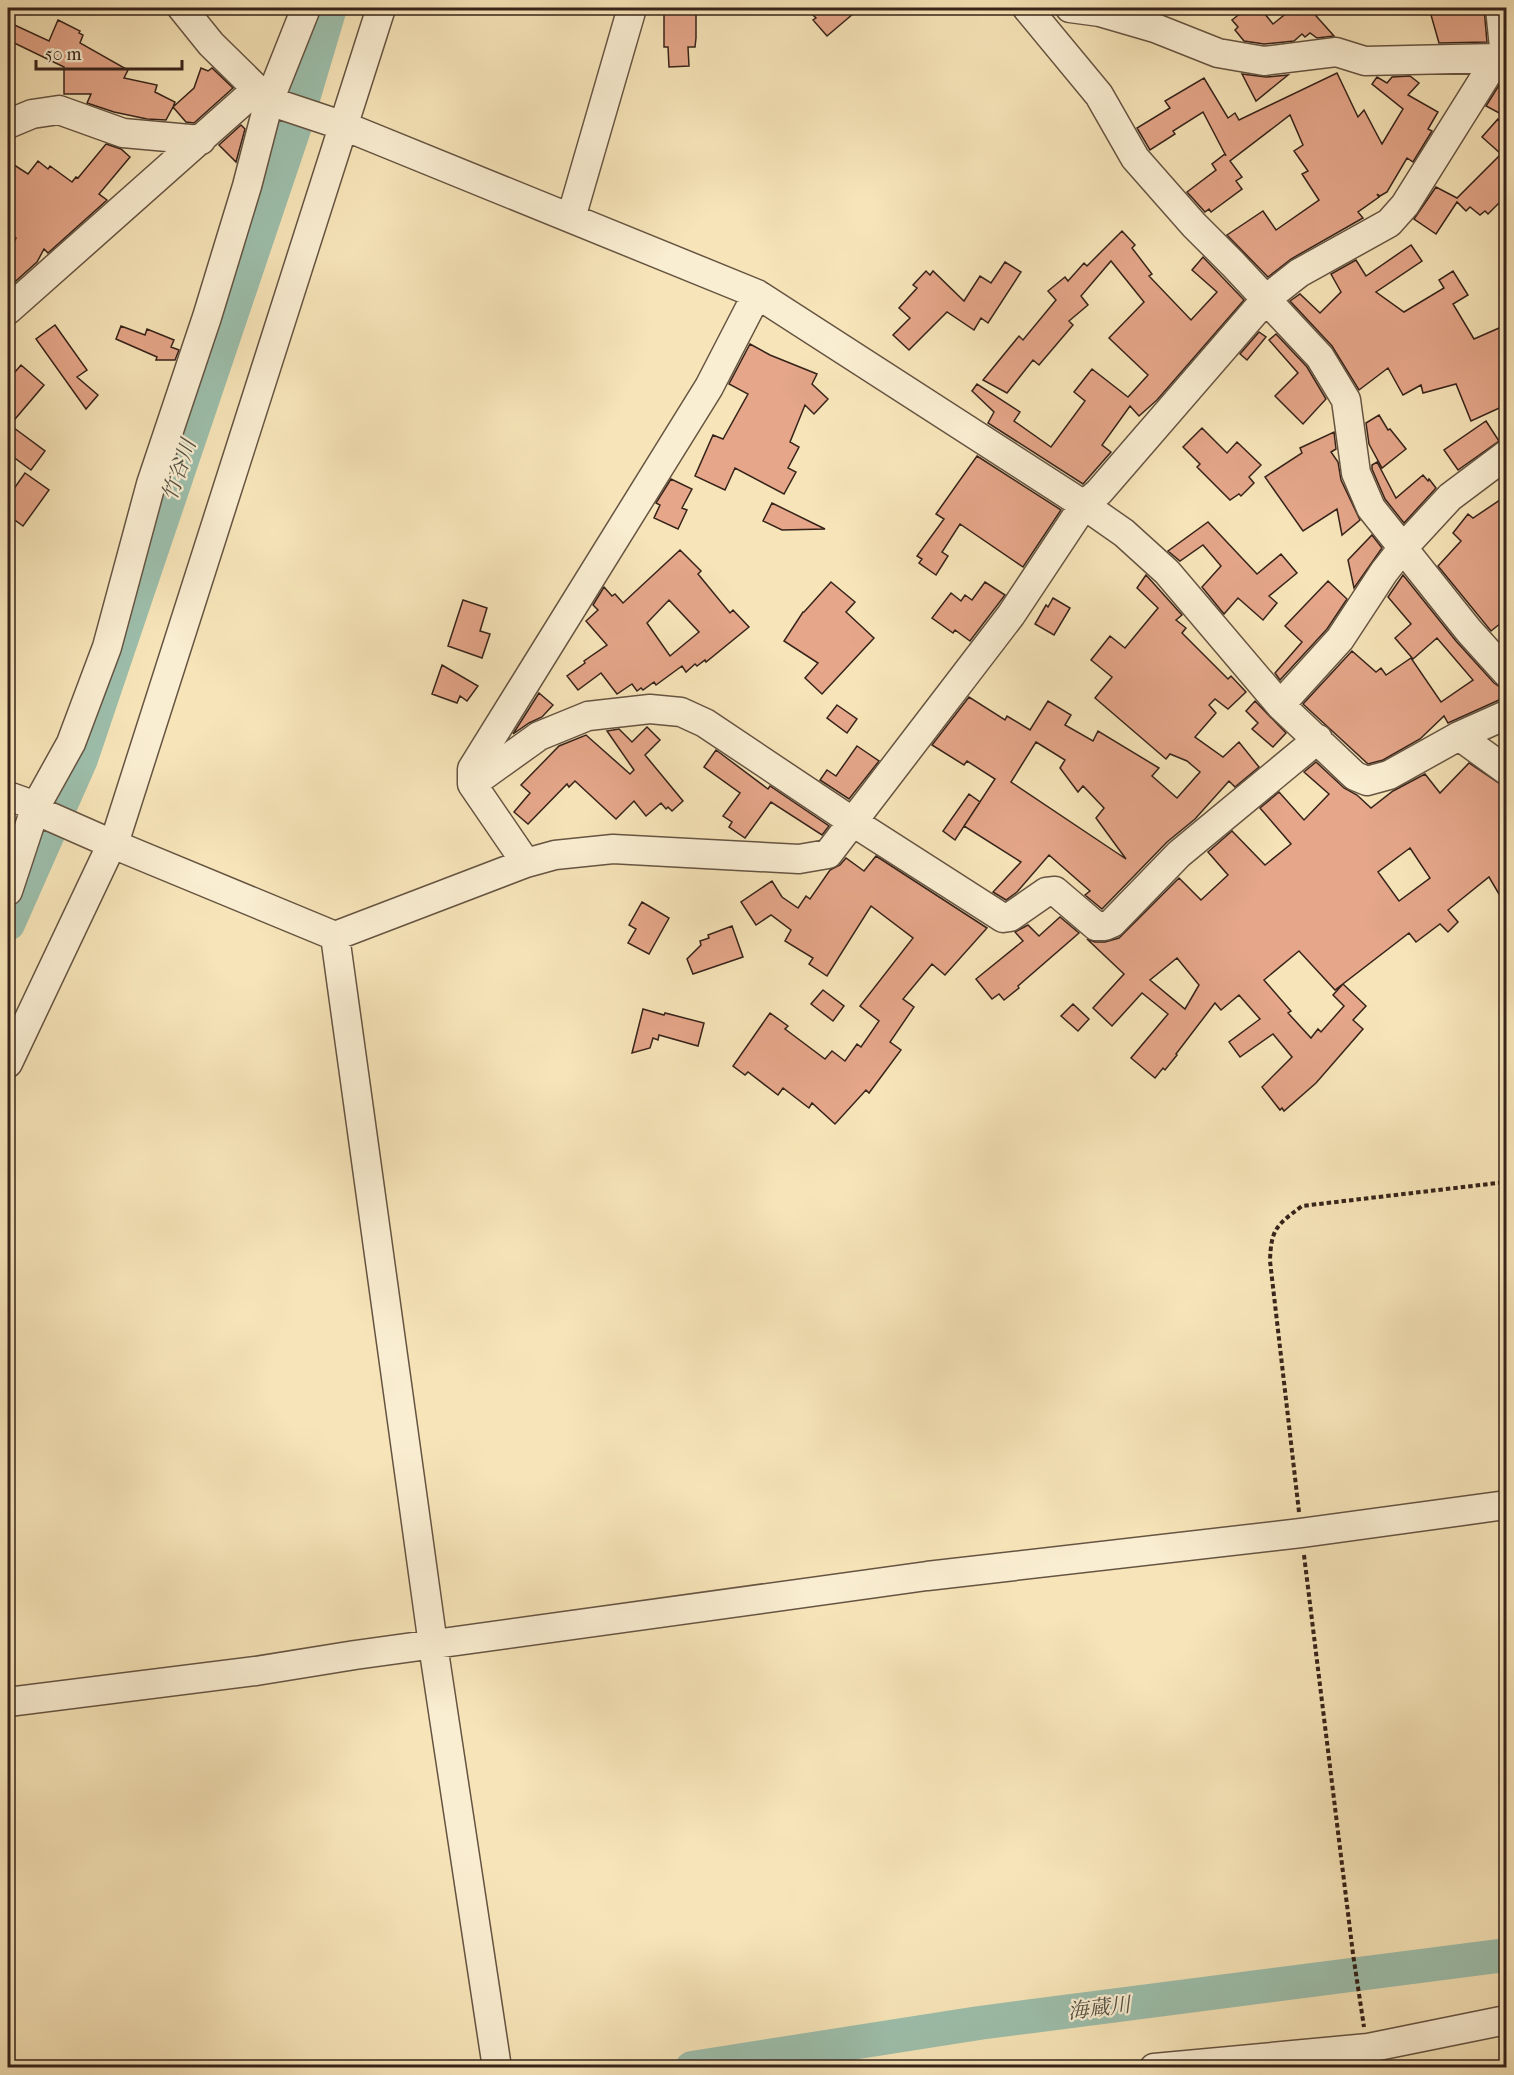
<svg xmlns="http://www.w3.org/2000/svg" width="1514" height="2075" viewBox="0 0 1514 2075" font-family="'IM FELL French Canon','Noto Serif JP',serif">
<style>
.lines{fill:none;stroke-linecap:round;stroke-linejoin:round}
.river{stroke:#9dbfac;stroke-width:34}
.building{fill:#e5a689;stroke:#36231a;stroke-width:1.5;fill-rule:evenodd}
.minor-casing{stroke:#665442;stroke-width:31}
.path{stroke:#36231a;stroke-width:4;stroke-dasharray:4.5 3;stroke-linecap:butt}
.minor{stroke:#faeed2;stroke-width:28}
.labels{text-anchor:middle;stroke-width:4.5;stroke-linejoin:round;paint-order:stroke}
.water-label{font-size:21px;font-style:italic;fill:#555246;stroke:#faeed2}
</style>
<rect width="100%" height="100%" fill="#f7e5b9"/>
<filter id="stains"><feTurbulence type="fractalNoise" baseFrequency=".00333" numOctaves="4"/><feColorMatrix values="0 0 0 0 .2 0 0 0 0 .09 0 0 0 0 .02 0 0 0 .5 -.17"/></filter>
<radialGradient id="worn" r=".72"><stop offset=".6" stop-color="#630" stop-opacity="0"/><stop offset="1" stop-color="#630" stop-opacity=".3"/></radialGradient>
<g class="lines">
<path class="river" d="M8,924L81,759L294,129L330,8
M692,2068L979,2023L1506,1955"/>
</g>
<path class="building" d="M664,8H696V38L695,47H688L689,66L669,67L668,47H664Z
M821,8H860L827,36L813,20L816,18L813,15Z
M1247,8H1260L1273,24L1293,8H1309L1334,36L1317,38L1310,33L1305,37L1302,34L1294,41L1264,44L1244,41L1235,30L1238,27L1232,20Z
M1429,8H1484L1487,42L1439,43Z
M58,20L80,31L79,33L83,35L80,43L128,70L124,78L157,85L155,92L175,102L173,107L194,88L201,68L208,71L212,68L233,88L194,123L186,122L173,107L166,120L147,119L114,112L87,103L91,94H64V67L8,40V22L49,41Z
M1337,73L1358,117L1364,110L1382,144L1403,109L1372,84L1377,77L1387,83L1392,77L1410,76L1419,83L1408,95L1438,112L1428,129L1432,131L1413,162L1407,158L1387,192L1380,196L1377,194L1379,197L1358,212L1363,218L1291,259L1268,277L1227,235L1263,211L1276,230L1319,200L1302,174L1308,171L1294,151L1303,145L1290,115L1230,161L1242,177L1236,181L1242,189L1211,212L1209,209L1205,212L1187,192L1216,170L1212,164L1225,154L1226,156L1203,112L1173,131L1175,134L1150,150L1137,128L1170,108L1165,101L1204,78L1228,118L1235,113L1239,120Z
M1242,74L1266,77L1288,75L1256,101Z
M1506,74V105L1501,114L1486,106Z
M1498,119L1506,128V196L1488,214L1485,211L1480,215L1470,207L1466,211L1457,202L1436,234L1414,219L1436,187L1457,198L1501,154L1482,137Z
M241,125L245,129L236,162L219,145Z
M106,144L121,149L130,157L99,194L107,200L48,253L44,249L37,262L8,288V255L16,238L8,232V161L28,174L38,161L48,169L50,166L72,182L76,177L78,178Z
M1122,231L1135,245L1132,248L1152,274L1149,276L1191,320L1217,292L1192,270L1203,257L1244,300L1157,400L1139,416L1130,406L1102,445L1111,452L1083,484L988,423L994,412L972,391L977,384L1020,412L1014,421L1051,447L1085,401L1074,392L1092,369L1128,397L1148,375L1109,338L1144,302L1111,261L1081,296L1088,305L1069,321L1073,325L1039,365L1033,360L1007,393L983,380L1019,336L1023,340L1056,300L1048,291L1065,277L1068,281L1084,263L1087,266Z
M1411,245L1422,261L1376,292L1404,312L1444,288L1439,280L1453,271L1468,295L1453,304L1474,339L1506,325V405L1471,421L1456,384L1423,393L1421,385L1403,395L1388,368L1359,390L1332,346L1290,301L1300,294L1320,313L1341,292L1331,274L1356,260L1366,276Z
M1005,262L1021,272L988,323L981,318L974,330L947,312L909,350L893,335L910,318L899,308L917,288L913,285L926,271L930,275L933,271L964,301L980,276L991,283Z
M55,325L87,370L77,377L98,395L86,409L36,339Z
M121,326L145,335L147,329L174,340L171,347L179,350L175,360H156L157,357L116,339Z
M1259,332L1266,337L1247,360L1240,354Z
M1276,334L1307,367L1326,399L1303,424L1275,396L1298,373L1269,340Z
M750,344L770,355L817,374L812,384L828,399L814,414L805,405L790,442L799,447L788,468L796,472L784,494L735,468L725,490L695,476L713,435L723,439L748,394L729,384Z
M21,365L44,385L10,425L45,451L31,470L8,453V380Z
M1379,415L1388,430L1390,429L1406,449L1382,468L1369,444L1366,423Z
M1486,421L1499,441L1458,470L1444,450Z
M1202,428L1227,453L1237,442L1261,465L1249,477L1254,483L1241,496L1239,494L1230,500L1197,467L1200,464L1183,447Z
M1334,432L1336,449L1331,452L1338,462L1341,480L1360,520L1342,535L1337,509L1303,531L1265,477L1302,453L1300,448Z
M977,456L1061,510L1023,567L960,524L942,552L948,556L936,575L919,563L922,559L917,556L944,519L936,514Z
M1377,462L1396,498L1423,475L1428,481L1429,479L1436,488L1404,523L1385,499L1372,469V465Z
M25,473L49,490L23,526L8,515V497Z
M671,479L692,489L682,508L687,510L678,529L654,518L660,505L656,503Z
M1506,496V619L1491,631L1438,566L1461,541L1453,533L1468,514L1473,518Z
M772,503L825,529L782,530L763,521Z
M1208,522L1257,574L1281,554L1297,573L1269,596L1277,603L1263,620L1238,598L1224,614L1202,587L1221,566L1203,545L1180,561L1168,551Z
M1372,535L1382,548L1354,588L1348,560Z
M680,550L701,571L698,574L730,613L733,610L749,627L706,662L705,660L697,666L695,664L686,672L682,666L656,685L654,682L643,690L641,688L637,691L632,684L617,694L601,673L578,690L567,676L585,663L584,661L607,645L586,621L598,610L593,605L604,587L612,596L615,594L623,603ZM669,600L699,632L670,656L647,623Z
M1146,575L1182,615L1176,620L1186,628L1182,633L1228,679L1231,676L1246,692L1228,709L1215,699L1209,705L1216,713L1195,737L1223,757L1239,742L1259,767L1235,787L1229,781L1195,819L1167,842L1102,909L1085,895L1090,891L1049,855L1017,892L1006,900L993,892L1021,862L964,826L995,779L967,761L964,765L932,745L969,697L1005,720L1007,716L1030,730L1048,701L1071,715L1065,725L1093,741L1098,731L1159,768L1152,776L1177,798L1200,772L1187,761L1170,754L1166,759L1095,698L1112,677L1091,660L1110,636L1125,648L1158,608L1137,588ZM1036,742L1065,760L1060,768L1078,792L1083,786L1104,808L1096,818L1126,859L1011,782Z
M1403,575L1456,641L1494,683L1500,687L1506,688V699L1499,700L1448,723L1444,716L1420,739L1383,760L1368,764L1303,704L1352,651L1376,672L1381,668L1386,675L1411,658L1441,702L1473,680L1437,638L1413,659L1395,638L1411,624L1388,597Z
M1328,581L1347,599L1327,629L1280,680L1275,673L1302,642L1285,626Z
M831,582L855,602L846,612L874,638L822,694L805,678L818,663L784,641L803,612H804Z
M985,582L1005,595L970,641L955,630L953,633L932,618L951,593L961,601L965,595L972,600Z
M1053,598L1070,608L1054,635L1035,624L1046,605L1048,607Z
M463,600L487,608L480,631L490,634L482,658L448,646Z
M442,665L478,686L467,701L460,696L457,703L432,694Z
M539,693L553,705L542,717L529,723L513,734Z
M1255,701L1286,733L1273,747L1252,729L1258,723L1246,711Z
M837,705L857,719L847,733L827,718Z
M647,727L660,740L645,755L683,801L672,811L668,807L666,809L661,803L646,816L634,801L616,819L575,781L569,787L567,784L528,824L514,812L530,793L521,785L559,746L586,735L630,774L634,770L607,731L619,729L632,742Z
M857,746L879,761L849,799L820,780L827,770L836,776Z
M716,750L768,789L770,786L829,826L822,835L771,802L745,838L729,827L732,822L723,816L740,793L704,767Z
M1316,762L1344,788L1357,795L1371,808L1393,791L1425,774L1440,793L1469,763L1503,786L1506,790V906L1489,877L1448,910L1458,922L1448,932L1440,924L1416,942L1409,933L1335,990L1299,951L1264,980L1291,1011L1288,1013L1311,1038L1318,1029L1321,1032L1344,1006L1333,995L1343,984L1366,1006L1353,1020L1363,1029L1316,1083L1284,1111L1282,1108L1280,1110L1262,1087L1292,1057L1273,1034L1240,1057L1229,1042L1260,1019L1239,995L1221,1010L1215,1003L1176,1054L1177,1055L1165,1070L1163,1068L1155,1078L1131,1058L1168,1014L1142,993L1112,1026L1093,1008L1124,974L1087,939L1095,942H1105L1119,938L1179,878L1201,900L1228,875L1208,852L1232,831L1265,865L1291,844L1260,808L1279,792L1304,820L1329,794L1304,772ZM1410,848L1430,878L1399,901L1378,872ZM1177,958L1199,985L1185,1009L1150,980Z
M969,794L980,802L955,840L943,831Z
M876,856L987,928L945,975L932,964L903,999L914,1007L890,1042L901,1050L869,1093L866,1090L835,1124L812,1103L809,1108L783,1088L778,1095L748,1072L745,1075L733,1066L770,1013L788,1026L785,1029L825,1059L832,1051L845,1061L857,1044L861,1047L879,1021L860,1006L913,938L871,906L827,976L809,964L813,958L785,941L791,930L771,915L756,925L741,902L772,881L782,897L798,908L806,896L810,899L830,870L840,865L846,858L864,871Z
M642,902L669,918L649,954L628,943L636,929L629,925Z
M1060,917L1079,933L1018,986L1019,988L1004,1000L999,994L992,999L976,979L1023,941L1015,932L1028,925L1039,936Z
M732,926L743,957L693,974L687,959L701,945L700,941L709,938L708,935Z
M823,990L844,1006L833,1021L811,1004Z
M1073,1004L1089,1019L1078,1031L1061,1016Z
M643,1009L664,1015L665,1013L704,1023L698,1046L659,1035L658,1040L653,1038L650,1048L632,1053Z"/>
<g class="lines">
<defs>
<path id="minor" d="M182,8L211,44L269,101L344,126L757,294L1084,505L1124,533L1167,572L1280,705L1355,776L1367,781L1389,775L1459,736L1506,715
M1027,8L1099,95L1135,158L1194,225L1233,264L1320,357L1346,400L1356,473L1371,508L1469,631L1506,672
M1070,8L1100,12L1155,28L1218,53L1264,61L1336,52L1365,61L1497,58
M1500,8L1505,57
M8,124L32,114L59,110L123,133L201,140
M571,218L632,8
M8,310L257,89
M1280,705L1340,639L1384,572L1402,549L1450,497L1506,455
M1459,736L1506,770
M472,784L539,736L588,716L650,709L681,712L705,723L853,822L1003,918L1010,917L1046,892L1055,891L1096,926H1105L1112,923L1179,854L1318,739
M8,796L36,806L44,814L103,840L335,936L526,863L555,855L613,849L799,859L828,854L1011,615L1084,505L1099,492L1266,299L1299,273L1389,223L1405,205L1497,58L1506,57
M526,863L472,784V769L709,387L757,294
M8,891L36,806L71,743L107,647L151,484L207,317L247,186L269,101L306,8
M335,936L433,1645L497,2068
M8,1063L118,831L381,8
M8,1702L256,1671L355,1655L927,1576L1301,1533L1506,1505
M1154,2068L1368,2048L1506,2020"/>
</defs>
<use href="#minor" class="minor-casing"/>
<path class="path" d="M1299,1512L1270,1261C1271,1228 1277,1225 1302,1206L1506,1182
M1304,1555L1353,1954L1364,2027"/>
<use href="#minor" class="minor"/>
</g>
<g class="labels">
<g class="water-label">
<text transform="translate(179 470) rotate(-71)" y="7">竹谷川</text>
<text transform="translate(1099 2008) rotate(-7)" y="7">海蔵川</text>
</g>
</g>
<rect width="1514" height="2075" fill="none" stroke="#f7e5b9" stroke-width="30"/>
<rect x="9" y="9" width="1496" height="2057" fill="none" stroke="#36231a" stroke-width="3"/>
<rect x="15" y="15" width="1484" height="2045" fill="none" stroke="#36231a" stroke-width="1.5"/>
<path d="M36 60v9h146v-9" fill="none" stroke="#36231a" stroke-width="3"/>
<text x="45" y="60" font-size="18" fill="#36231a" stroke="#faeed2" stroke-width="4.5" paint-order="stroke">50 m</text>
<rect width="100%" height="100%" filter="url(#stains)"/>
<rect width="100%" height="100%" fill="url(#worn)"/>
</svg>
